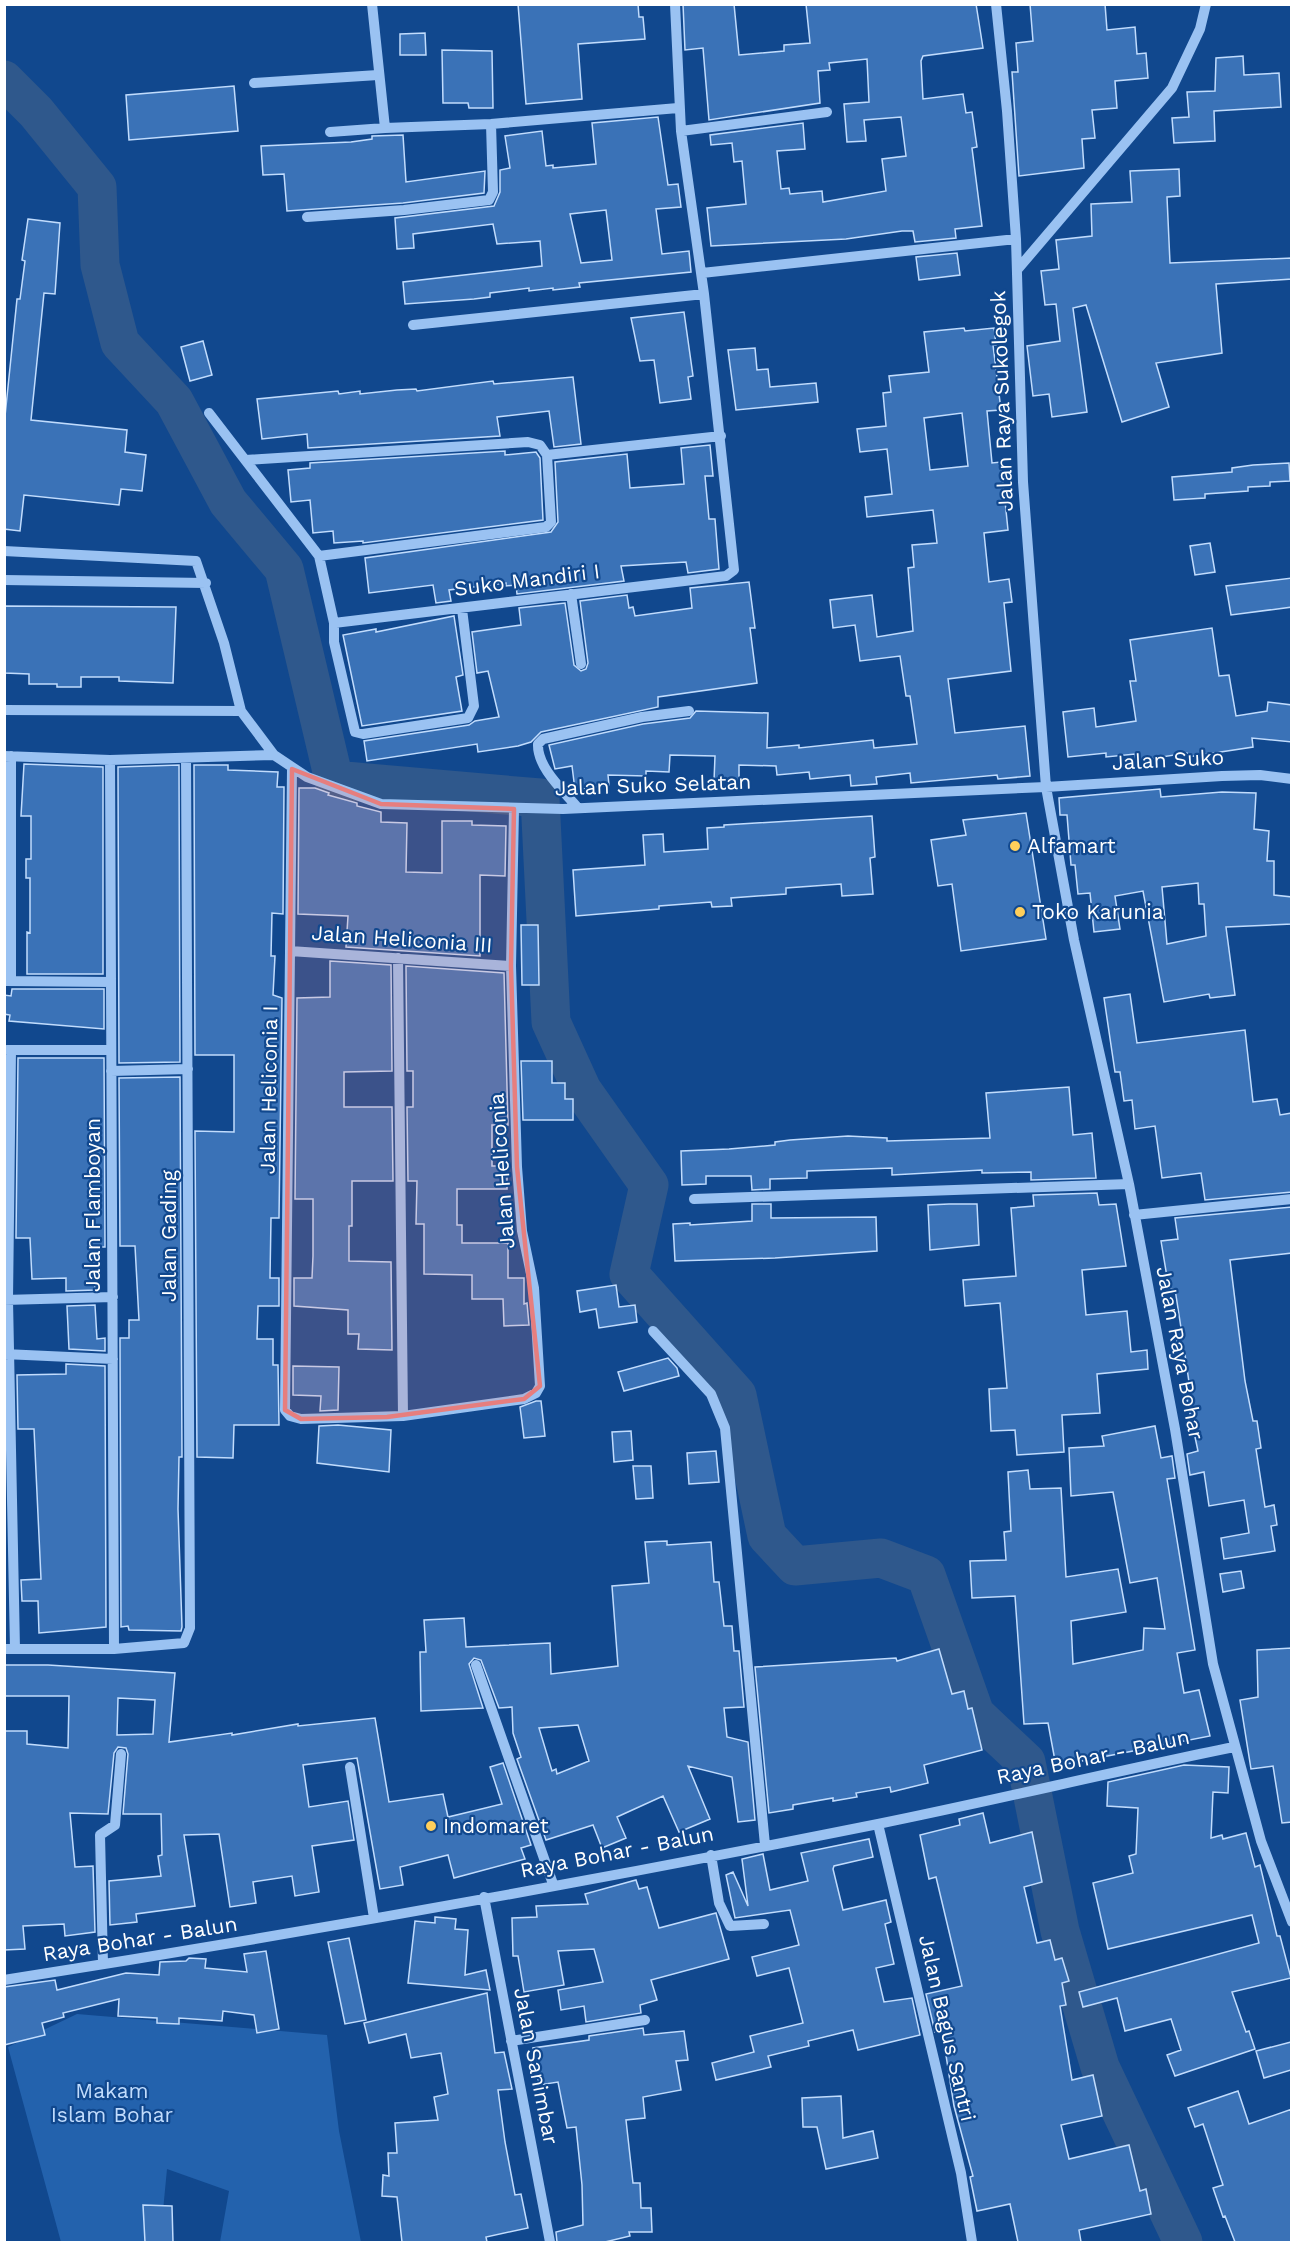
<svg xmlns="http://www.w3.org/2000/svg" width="1296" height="2247" viewBox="0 0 1296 2247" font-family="'Work Sans',sans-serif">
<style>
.green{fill:#2362ad}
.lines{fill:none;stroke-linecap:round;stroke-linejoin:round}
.river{stroke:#2f588c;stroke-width:39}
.building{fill:#3a72b7;stroke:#c1dcfd;stroke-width:1.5;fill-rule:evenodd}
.minor{stroke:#9ac2f2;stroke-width:10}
.marked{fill:#e67e7e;fill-opacity:0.2;stroke:#e67e7e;stroke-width:4.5;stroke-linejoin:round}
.poi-dot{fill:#ffcf5b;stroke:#11488e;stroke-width:2}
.labels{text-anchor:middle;stroke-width:4.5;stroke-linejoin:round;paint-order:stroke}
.street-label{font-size:21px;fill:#fff;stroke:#11488e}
.poi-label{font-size:21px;fill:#fff;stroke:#11488e;text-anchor:start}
.park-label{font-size:21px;fill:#c1dcfd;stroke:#11488e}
</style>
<rect width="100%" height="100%" fill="#11488e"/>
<path class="green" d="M77,2014L327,2035L339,2131L361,2242H220L229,2191L167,2169L160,2242H61L8,2047Z"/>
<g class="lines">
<path class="river" d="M4,80L36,112L97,187L100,265L120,343L174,401L228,502L284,569L334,780L540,798L551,1022L582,1090L649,1185L629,1274L737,1395L767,1536L795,1566L881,1558L926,1575L975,1714L1026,1762L1060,1931L1100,2067L1183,2242"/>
</g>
<path class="building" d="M518,4H638L639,17H643L645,39L578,44L582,99L526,104Z
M683,4H734L739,55L784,51V45L810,43L806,4H976L983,48L923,56L921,61L923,99L963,94L966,113L972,112L977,147L972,148L982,226L955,229L956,238L915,242L913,231H902L846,239L711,246L707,208L746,204L742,161L734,162L732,143L711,145L710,135L803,123L805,149L777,151L781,189L789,188L790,194L822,191L823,202L886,191L882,159L906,156L901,117L864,120L866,141L847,142L844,104L869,102L867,59L829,63L830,70L818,71L820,103L709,120L703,48L685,50Z
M1030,4H1105L1107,30L1135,27L1137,54L1146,53L1148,78L1115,81L1117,108L1092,110L1095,138L1082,139L1084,168L1019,176L1012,72H1018L1016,43L1033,41Z
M425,33L426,55H400V34Z
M442,50L492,51L493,108H469L468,103H443Z
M1243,56L1244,75L1279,73L1281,107L1214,111L1215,141L1174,143L1172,118L1189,117L1187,92L1215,91L1216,58Z
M234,86L238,131L129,140L126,95Z
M658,117L668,185L678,184L681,207L656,209L662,254L689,251L691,272L579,283L580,287L553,290V288L529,291V288L490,293V297L474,299L405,304L403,282L542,266L540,241L497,244L493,224L413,234L414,248L397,249L395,218L494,206L500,192V170L510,168L505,136L542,131L546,166L553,165V168L596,164L592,123ZM606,210L612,260L581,263L570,214Z
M403,135L406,182L485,171L484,193L403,203L287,211L284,174L263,175L261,146L351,142L372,139V136Z
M1179,169L1180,196L1167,197L1170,263L1292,258V279L1216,284L1222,353L1156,363L1169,407L1122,422L1086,305L1073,308L1087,412L1052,417L1049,394L1033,396L1027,346L1060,341L1056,304L1045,305L1041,271L1059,269L1056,240L1092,236L1091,204L1132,202L1130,171Z
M28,219L60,223L55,294L44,293L31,420L127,430L125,452L146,455L142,491L121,489L119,505L24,495L20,531L4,529V426L17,299H20L25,261L22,260Z
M957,253L960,275L919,280L916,257Z
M684,312L693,376L688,377L691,399L660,403L654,360L640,361L631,318Z
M964,328L965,331L994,328L996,345H993L1001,410L987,411L992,463L1001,462L1008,530L984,533L989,582L1009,579L1012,602L1004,603L1011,671L948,679L955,733L1025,726L1030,776L998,779L997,775L911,783L910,773L876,777L877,784L851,786L850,775L810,779L809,772L777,775L776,766L739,765V781H714L715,756L670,755L669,772L646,771V776L608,775L609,785L575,790L572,766L555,769L549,745L643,724L690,718L696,711L768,713L767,748L799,745V748L873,740L874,748L917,744L910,696H906L900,656L860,661L855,625L833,628L830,600L872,595L877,637L913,631L908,568L914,567L912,545L937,543L933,510L867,517L865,497L892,494L887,449L860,452L857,429L886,426L883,393L891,392L889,376L929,372L924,332ZM962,413L968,466L930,470L924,418Z
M203,341L212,375L190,381L181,347Z
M755,348L757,370L768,369L770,387L816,383L818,402L736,410L728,350Z
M573,377L581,444L554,447L549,411L497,417L500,436L308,448L307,434L262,439L257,399L338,391L339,394L360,391V394L397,390L416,389L417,391L493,381L494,384Z
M710,445L713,476H705L709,519H715L719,569L688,573L686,562L621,566L624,581L517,594L516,585L506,586V583L449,590L451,601L436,603L433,585L369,593L365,558L551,532L558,522L555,462L627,454L630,488L684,484L681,448Z
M505,451V455L536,452L540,458L543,520L363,543V541L334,543L333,531L313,533L310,500L291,502L288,470L310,468V463Z
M1289,463L1290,481L1270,482V486L1248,487V491L1205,494V498L1174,500L1172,477L1232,472V468L1253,465Z
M1210,543L1215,572L1195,575L1190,546Z
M1292,578V607L1231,615L1226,586Z
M749,582L755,628H750L757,683L658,697V707L541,732L531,742L518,746L478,752L477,744L367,761L364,741L469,725L475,721L499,717L488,671L477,673L472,632L521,625L519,608L565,603L574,665L581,671L586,669L588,663L580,601L627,595L629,608L633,607L635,616L692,608L690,588Z
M4,606L176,607L173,683L119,681V677H81V687H57V684H29V674L5,673Z
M454,616L463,675L456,677L462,711L362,726L343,635L376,629V632Z
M1212,628L1219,676L1229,675L1236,716L1267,711L1268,702L1292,705V742L1252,738L1253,747L1188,757L1187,753L1136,761L1135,754L1106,757V753L1068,757L1063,712L1094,708L1096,727L1136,721L1130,681H1136L1130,640Z
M24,764L103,767V974H27V932L30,933V878H26V859H31V816H21Z
M179,765L180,1062L119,1063L118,767Z
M194,765H228V770L278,772L277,787H284L283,914L272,913L271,956H275L273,995L282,998L279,1218H271L270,1278H279V1306H258L257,1339H273V1365H278L279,1425H234L233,1458L197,1457L195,1131L234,1132V1055H195Z
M299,788H315L329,793L328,795L357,803V806L381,812V822L407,823L406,872L442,873V821H472V825L506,826L505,876L480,875V956L346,947L348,916L298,914Z
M1160,789L1161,797L1222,792L1256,793L1254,829L1269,831L1267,861H1274V895L1292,897V924L1226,927L1235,995L1210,998L1209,994L1164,1002L1143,891L1115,896L1120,929L1094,932L1090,893L1078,894L1075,865H1071L1067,815H1060L1059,798ZM1198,883L1199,904H1204L1206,936L1167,944L1162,887Z
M1026,813L1046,939L961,951L952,884L938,886L931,840L966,835L963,820Z
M872,816L875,857L870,858L873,894L842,896L841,884L786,888V894L731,898L732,906L712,907L711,902L659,906V909L576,916L573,870L645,865L643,835L663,834L664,852L708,849L707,828L724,827V825Z
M521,925H538L539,985H522Z
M330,961L391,965L392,1071L344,1072V1107H392L393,1181H352V1226H349V1261L391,1262L392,1350L358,1349L359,1334H348V1310L294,1306V1278H312L313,1256V1199H295L297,998L330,997Z
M406,966L504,973L508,1125H492V1166H507V1189H457V1225H462V1243H508V1278H524V1304L527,1303L529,1325L504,1326L503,1299H472V1275L424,1274V1224H416L417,1181H408L407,1107H413V1071H407Z
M12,989H104V1029L9,1021L10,1015L4,1014V995L11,996Z
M1130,994L1137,1043L1245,1030L1253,1102L1277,1099L1280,1115L1292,1113V1192L1205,1200L1201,1173L1162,1178L1155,1126L1135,1129L1132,1100L1124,1101L1120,1072H1115L1104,998Z
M18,1058H104L105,1247H98L99,1273H94L95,1290L66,1291V1278L32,1279L30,1238H16Z
M521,1061H552V1083H565V1099H573V1120H523Z
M180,1077L182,1457H179L178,1509L182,1627L181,1631L129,1630L128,1626L121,1627L120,1338H129V1320H139L135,1246H120L119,1078Z
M1069,1087L1073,1135L1092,1133L1096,1178L1031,1180V1172L982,1173V1170L892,1175V1168L807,1171V1178L770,1179V1189L752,1190L751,1176H706V1184L682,1185L681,1151L729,1149L775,1145V1142L790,1140L848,1136L887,1138V1141L990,1138L986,1093Z
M1097,1193L1099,1205L1116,1204L1126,1266L1082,1270L1086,1315L1127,1311L1131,1352L1147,1350L1148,1369L1097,1374L1100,1413L1062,1415L1064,1452L1017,1455L1015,1430L991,1431L989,1389L1007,1388L1000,1303L965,1306L963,1280L1016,1276L1011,1208L1034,1206L1033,1195Z
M752,1204H771V1218L876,1217L877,1251L775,1258L675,1261L673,1224L690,1223V1225L752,1221Z
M949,1204H977L979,1245L930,1250L928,1205Z
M1292,1207V1253L1230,1260L1245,1381L1253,1421H1257L1261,1448L1256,1449L1265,1507L1274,1505L1277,1525L1271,1526L1275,1551L1224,1559L1221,1538L1249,1533L1244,1500L1209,1506L1204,1472L1190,1475L1187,1454L1198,1451L1185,1390L1190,1389L1185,1355L1180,1356L1175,1329L1181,1328L1175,1289H1169L1161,1241L1178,1239L1175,1218Z
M616,1285L619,1307L635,1305L637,1322L599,1328L596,1309L580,1312L577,1291Z
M95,1305L97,1339L105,1338V1351L69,1349L67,1306Z
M668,1358L677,1368L679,1376L624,1391L618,1372Z
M66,1364L105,1366L106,1627L39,1633L38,1601H22L21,1580L41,1579L34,1429H18L17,1375L66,1374Z
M293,1366L339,1367L338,1410L320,1411L321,1396L293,1395Z
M536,1401H541L545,1436L524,1438L520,1407Z
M338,1425L391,1430L389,1472L317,1463L319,1426Z
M1155,1426L1161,1458L1172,1456L1175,1478L1167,1479L1195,1650L1177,1653L1184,1693L1199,1690L1210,1736L1056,1766L1048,1723L1024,1724L1015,1596L972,1598L970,1561L1006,1560L1004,1532L1011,1531L1008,1472L1028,1470L1030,1489L1061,1488L1066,1577L1118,1569L1126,1612L1071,1621L1073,1664L1143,1650L1144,1628L1165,1629L1157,1578L1130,1583L1113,1492L1071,1496L1069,1448L1104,1446L1102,1436Z
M631,1431L633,1460L614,1462L612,1432Z
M716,1451L719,1482L689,1484L687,1453Z
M633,1466H651L653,1498L636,1499Z
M667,1541V1545L711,1542L714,1582H719L724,1626H732L734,1651H739L744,1707L724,1708L727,1737L748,1742L755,1820L738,1822L732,1777L688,1766L710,1819L679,1832L663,1796L617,1817L626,1838L602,1848L593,1825L546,1840L517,1759L521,1757L513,1733L512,1707L499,1708L481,1660L474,1658L469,1664L483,1708L421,1711L420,1652H426L424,1620L464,1618L466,1647L550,1643L551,1674L618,1666L612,1586L649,1583L645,1542ZM578,1725L589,1761L557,1774L556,1769L552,1771L539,1728Z
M1241,1571L1244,1588L1223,1592L1220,1574Z
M1292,1648V1822L1282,1823L1273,1766L1251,1769L1240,1700L1258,1697L1257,1650Z
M939,1649L952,1694L964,1691L968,1709L972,1708L982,1750L924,1765L928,1783L891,1792L890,1787L856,1793L857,1797L833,1801V1798L793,1805V1809L769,1813L755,1667L896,1658L897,1661Z
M4,1665H48L175,1673L169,1742L232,1733V1735L298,1724V1726L375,1718L389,1802L443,1794L448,1817L502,1804L490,1767L503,1763L531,1845L521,1848L525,1859L454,1878L448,1855L400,1867L403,1885L380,1889L357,1758L303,1765L309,1807L348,1801L354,1840L312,1846L319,1892L295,1896L292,1876L253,1882L256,1903L230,1907L219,1834L184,1835L195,1906L136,1914L137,1922L110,1925L109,1881L161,1876L158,1856L162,1855L161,1814H123L128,1754L126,1748L118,1747L114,1753L108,1814L70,1813L75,1867L93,1866L95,1932L65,1936L64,1924L23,1926L25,1949L4,1950V1731H27V1744L68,1748L69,1696H4ZM118,1698L155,1700L153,1734L117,1735Z
M1184,1765L1229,1767L1228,1793L1213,1792L1211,1838L1222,1835L1223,1839L1246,1833L1255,1867L1260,1865L1277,1936H1280L1291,1978L1232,1992L1246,2032L1249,2031L1255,2049L1175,2076L1167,2055L1181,2050L1171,2019L1125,2031L1117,1998L1083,2007L1079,1992L1259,1943L1252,1915L1108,1949L1093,1883L1133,1873L1129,1856L1136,1854L1138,1808L1107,1806L1108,1782Z
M983,1813L990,1843L1032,1832L1042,1882L1024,1887L1037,1943L1050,1940L1055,1960L1062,1958L1069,1981L1062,1983L1066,2005L1060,2006L1072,2080L1093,2075L1102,2116L1061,2125L1069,2159L1129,2145L1140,2191L1146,2189L1151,2214L1079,2230L1081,2242H1018L1010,2204L977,2211L970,2177L973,2176L954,2106L942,2030L935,2032L926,1994L962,1986L936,1877L929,1879L920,1835L960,1825L959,1819Z
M869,1839L873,1857L834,1866L833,1869L843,1910L886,1900L891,1922L885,1924L894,1964L876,1968L884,2002L912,1998L920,2035L858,2050L853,2030L808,2041L809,2046L768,2056L771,2067L716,2080L712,2063L754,2052L750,2036L803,2023L789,1968L757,1976L752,1957L799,1945L790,1910L735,1918L726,1875L733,1872L748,1906L742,1859L763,1854L770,1890L808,1881L801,1853Z
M636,1880L639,1889L647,1887L659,1928L716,1913L729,1959L651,1980L657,2000L640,2005L641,2013L586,2022L584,2006L561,2010L558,1990L603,1982L594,1949L558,1951L564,1985L524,1992L518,1956H513L512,1918L537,1917L536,1906L588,1904L585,1894Z
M435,1917L456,1919L455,1929L468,1930L465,1975L486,1970L490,1990L408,1983L415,1921L435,1923Z
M349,1938L366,2020L345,2024L328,1942Z
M266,1951L279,2029L257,2033L254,2015L223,2011L222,2021L179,2018V2024L157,2023V2018L118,2016L119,1999L63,2013L64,2017L42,2023L45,2035L4,2045V1987L55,1980L57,1990L126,1973L159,1975L160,1962L186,1961L189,1958L206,1959L205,1968L247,1972L244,1954Z
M487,1993L495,2053L504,2052L512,2089L498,2090L505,2142L515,2195L521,2194L528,2228L486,2237L487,2242H402L397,2197L382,2196L383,2175L389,2176L388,2153H397L395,2123L438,2120L434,2097L448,2094L441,2053L411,2058L406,2034L369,2043L364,2023Z
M643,2028L644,2035L684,2031L688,2060L676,2061L681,2090L643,2097L645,2118L626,2120L633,2183H640L641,2208H651L652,2232H629L630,2236L605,2242H557L556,2232L583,2225L582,2185L576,2127L567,2128L558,2082L539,2085L533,2048L589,2040V2036Z
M1291,2042V2070L1264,2078L1256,2051Z
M1238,2091L1249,2124L1292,2109V2242H1235L1225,2216L1223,2217L1213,2188L1223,2185L1203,2124L1195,2127L1188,2108Z
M841,2096L843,2138L873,2131L878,2158L826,2169L817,2127H803L802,2098Z
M143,2205L172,2206L173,2242H145Z"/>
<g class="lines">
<path class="minor" d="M372,4L385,128L491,124L678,108
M996,4L1007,111L1016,239L1023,482L1046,787L1074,940L1129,1184L1175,1429L1213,1664L1261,1841L1292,1922
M254,83L378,75
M681,131L827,112
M330,132L385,128
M307,217L404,210L489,200L493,192L491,124
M1017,270L1172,88L1200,29L1206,4
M702,273L1016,239
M413,325L704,294
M209,413L319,556L334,623V642L355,732L363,734L468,718L474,706L462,609
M246,460L528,442L540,445L547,455L721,436
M4,551L196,561L224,643L241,711L274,755L307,777L381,804L563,809L1046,787L1222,776L1260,775L1292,779
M319,556L546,527L551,522L547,455
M4,580L206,583
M571,594L581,664
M334,623L726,576L734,570L704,294L681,131L675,4
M4,710L241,711
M4,756L110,760L274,755
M110,760L114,1649
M292,769L285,1410L290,1416L301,1419L403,1416L398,958
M578,808C564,791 537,768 538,744L543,739L642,717L689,711
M290,951L511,966
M6,981L111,982
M11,981V756
M7,1050H111
M11,1050L8,1300L15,1649
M111,1071L188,1069
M694,1199L1129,1184
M1134,1215L1292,1199
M4,1300L113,1297
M653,1331L711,1394L725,1428L765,1845
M4,1354L113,1359
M403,1416L524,1399L536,1393L540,1386L534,1288L522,1231L517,1167L511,966L514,809
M4,1649H114L184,1643L190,1628L186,758
M476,1665L553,1884
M350,1767L374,1918
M878,1824L961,2173L972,2242
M711,1855L719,1903L730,1926L764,1924
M484,1897L550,2242
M103,1964L100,1835L115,1825L121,1754
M4,1980C296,1934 588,1882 878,1824C997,1800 1115,1771 1234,1747
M511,2041L645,2020"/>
</g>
<path class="marked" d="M292,769L381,804L514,809L511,966L517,1167L540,1386L524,1399L387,1417L301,1419L285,1410Z"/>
<g class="poi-dot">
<circle cx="1015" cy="846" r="6"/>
<circle cx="1020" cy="912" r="6"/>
<circle cx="431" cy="1826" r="6"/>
</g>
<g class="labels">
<g class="street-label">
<text transform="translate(1002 401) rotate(-92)" y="7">Jalan Raya Sukolegok</text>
<text transform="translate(527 580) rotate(-7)" y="7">Suko Mandiri I</text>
<text transform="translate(1168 760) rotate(-3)" y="7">Jalan Suko</text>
<text transform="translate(653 785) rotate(-2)" y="7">Jalan Suko Selatan</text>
<text transform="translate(402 939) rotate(4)" y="7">Jalan Heliconia III</text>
<text transform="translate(269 1090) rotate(-89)" y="7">Jalan Heliconia I</text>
<text transform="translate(502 1171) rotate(-94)" y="7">Jalan Heliconia</text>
<text transform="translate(93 1205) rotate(-90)" y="7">Jalan Flamboyan</text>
<text transform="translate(169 1236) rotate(-90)" y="7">Jalan Gading</text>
<text transform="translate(1180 1353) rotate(79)" y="7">Jalan Raya Bohar</text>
<text transform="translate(1093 1757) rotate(-12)" y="7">Raya Bohar - Balun</text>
<text transform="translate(617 1852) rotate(-11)" y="7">Raya Bohar - Balun</text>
<text transform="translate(140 1939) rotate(-9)" y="7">Raya Bohar - Balun</text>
<text transform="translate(947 2028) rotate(77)" y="7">Jalan Bagus Santri</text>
<text transform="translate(536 2066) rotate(79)" y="7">Jalan Sanimbar</text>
</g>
<g class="poi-label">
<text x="1027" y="853">Alfamart</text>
<text x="1032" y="919">Toko Karunia</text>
<text x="443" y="1833">Indomaret</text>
</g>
<g class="park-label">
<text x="112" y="2098">Makam<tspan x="112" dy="24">Islam Bohar</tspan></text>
</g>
</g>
<rect width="1296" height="2247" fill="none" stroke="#ffffff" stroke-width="12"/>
</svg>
